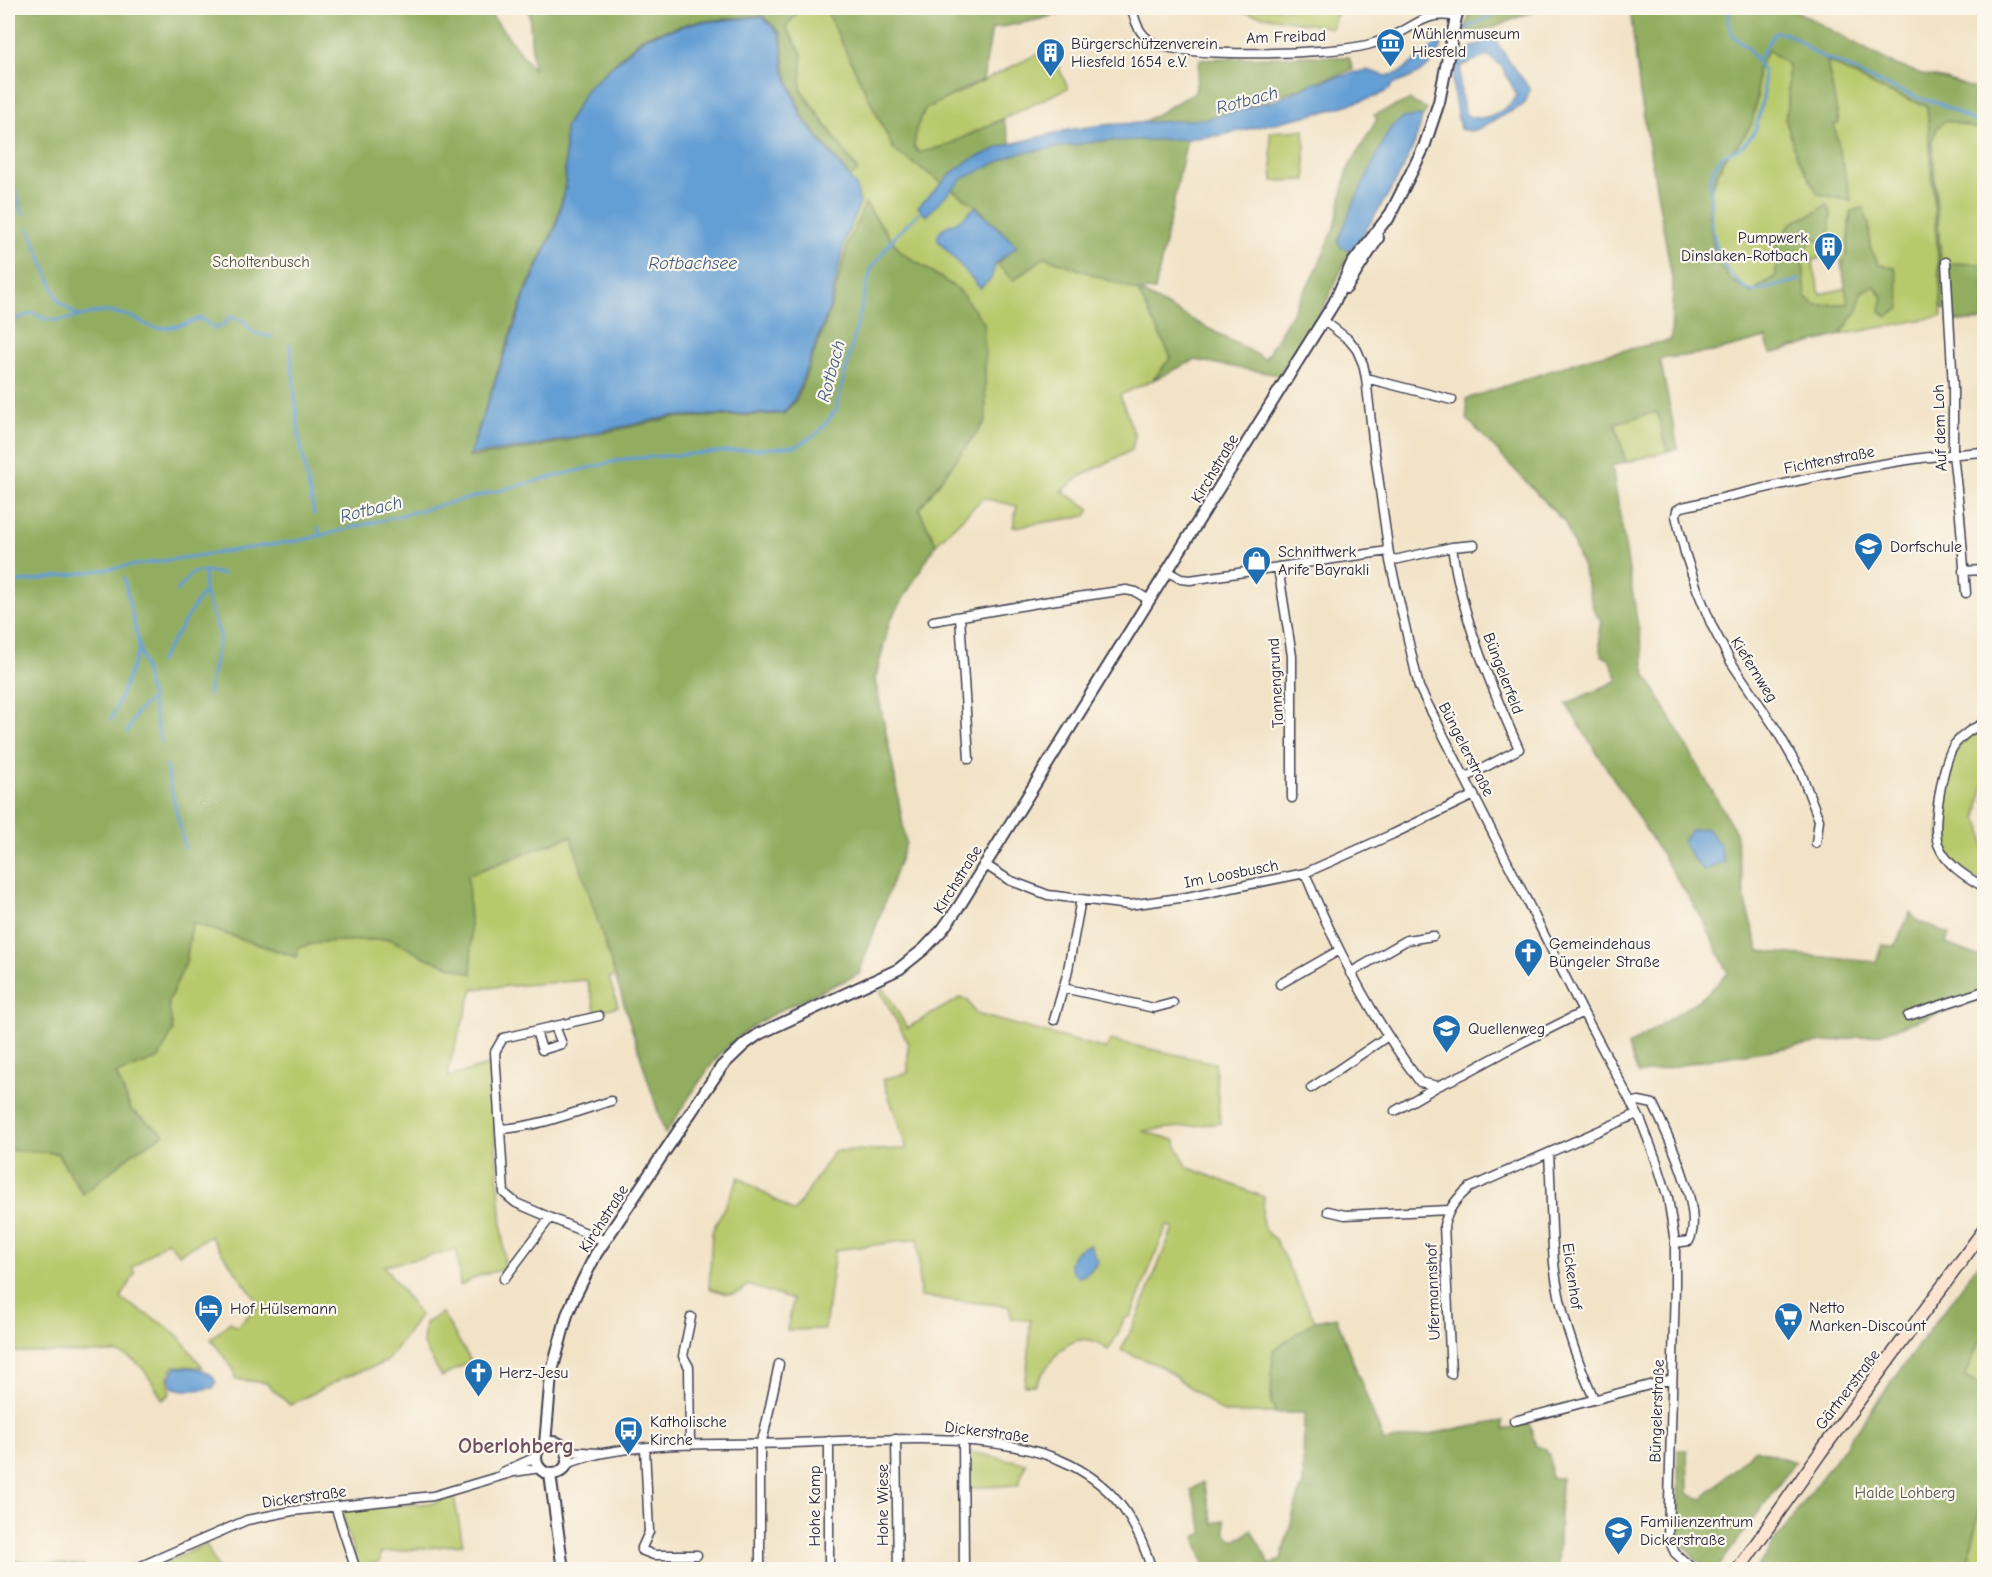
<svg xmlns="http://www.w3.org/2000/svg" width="1992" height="1577" viewBox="0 0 1992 1577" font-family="'Comic Neue',sans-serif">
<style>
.green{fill:#b8c96c;stroke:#6d7654;stroke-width:1.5}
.forest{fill:#92ad60;stroke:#5a684e;stroke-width:1.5}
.water{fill:#649ed4;stroke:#436088;stroke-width:1.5;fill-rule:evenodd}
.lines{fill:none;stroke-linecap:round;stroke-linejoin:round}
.stream{stroke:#649ed4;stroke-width:3}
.minor-casing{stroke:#413f50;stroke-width:11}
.tertiary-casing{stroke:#413f50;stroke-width:14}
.secondary-casing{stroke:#413f50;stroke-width:15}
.minor{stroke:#fff;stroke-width:8}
.tertiary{stroke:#fff;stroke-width:10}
.secondary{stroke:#fde4d0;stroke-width:12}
.labels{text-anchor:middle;stroke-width:4.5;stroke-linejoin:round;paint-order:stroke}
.poi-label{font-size:16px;fill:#22223b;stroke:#fbf7ec;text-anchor:start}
.street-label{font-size:16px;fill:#22223b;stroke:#fbf7ec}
.park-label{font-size:16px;fill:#4f544a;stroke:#fbf7ec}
.water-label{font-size:18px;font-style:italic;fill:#405a80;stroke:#fbf7ec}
.district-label{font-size:22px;font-weight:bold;fill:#6f5060;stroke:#fbf7ec}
</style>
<rect width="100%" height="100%" fill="#fbf7ec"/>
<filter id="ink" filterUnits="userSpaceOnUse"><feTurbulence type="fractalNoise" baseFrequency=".0167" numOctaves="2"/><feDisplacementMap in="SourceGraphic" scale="12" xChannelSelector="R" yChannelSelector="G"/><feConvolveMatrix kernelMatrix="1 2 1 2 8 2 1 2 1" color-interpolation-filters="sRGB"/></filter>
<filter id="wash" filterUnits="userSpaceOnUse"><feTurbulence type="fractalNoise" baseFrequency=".008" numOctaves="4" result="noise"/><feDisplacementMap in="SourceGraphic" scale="24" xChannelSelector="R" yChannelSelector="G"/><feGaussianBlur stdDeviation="1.35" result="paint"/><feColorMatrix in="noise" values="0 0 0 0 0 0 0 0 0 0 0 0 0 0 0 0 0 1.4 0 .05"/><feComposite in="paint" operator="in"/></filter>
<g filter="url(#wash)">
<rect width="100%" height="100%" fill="#f2e3c7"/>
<path class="green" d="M801,8H825L894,150L979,208L1017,246L998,264L1014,280L1045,257L1138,291L1171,357L1153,380L1120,395L1135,436L1132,450L1081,476L1062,491L1090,509L1086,516L1013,527L1017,506L983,498L936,544L919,509L986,420L959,290L901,252L866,204L848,243L831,308L797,399L783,414L672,418L533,448L467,458L525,292L555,227L565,187V128L587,88L644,36L694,22L762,15L781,33L785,71L858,170L801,90L802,54L786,27Z
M1218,8H1350L1336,15L1332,28Z
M1050,48L1068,88L945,146L919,153L914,146L916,129L925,109Z
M1768,49L1788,65V106L1785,119L1834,125L1839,123L1826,60L1878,88L1927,106L1942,316L1840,335L1858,310L1861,292L1874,286L1883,297L1887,316L1879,265L1869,247V224L1850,212L1847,252L1842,267L1839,254L1812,260L1820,294L1847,288L1848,304L1816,305L1806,298L1802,251L1815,239L1817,212L1791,223L1776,245V276L1750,293L1730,280L1716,261L1709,216L1712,186L1724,159L1739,143L1757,96V70Z
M1946,120L1984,131V264H1941L1932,141L1937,128Z
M1304,130L1306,180L1273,181L1270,132Z
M1657,411L1668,451L1626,462L1615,423Z
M1984,727C1984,743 1985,760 1984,776C1984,791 1978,804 1977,819C1986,828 1984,869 1984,883C1967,875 1947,861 1941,842C1936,824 1946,767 1956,751C1963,740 1974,732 1984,727Z
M571,836L617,976L609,978L618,1006L596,1013L587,980L473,989L448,1069L449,1077L490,1064L505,1269L480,1275L460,1286L457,1250L384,1266L420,1315L386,1362L345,1377L290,1405L266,1383L235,1379L234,1370L211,1339L230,1322L236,1327L260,1305L210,1236L179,1254L167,1241L132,1268L135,1273L121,1298C138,1311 160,1320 176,1334C187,1344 193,1357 203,1367L174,1366L168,1377L170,1393L163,1400C150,1380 142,1358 117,1353L8,1352V1150L57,1153L83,1194L134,1152L163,1135L131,1110L116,1074L159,1058L172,1031L168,1002L186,962L192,923L296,957L298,948L319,942L390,939L427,958L471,973L467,875Z
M884,988L907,1028L960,998L967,999L976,1014L1106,1049L1110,1040L1215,1063L1220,1123L1142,1131L1174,1140L1187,1167L1264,1197C1262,1214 1258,1230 1275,1239L1315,1321L1273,1351L1271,1402L1276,1413H1224L1162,1367L1121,1350L1137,1318L1173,1228L1167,1225L1131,1316L1124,1319L1118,1334L1108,1350C1104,1348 1100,1343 1096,1342C1067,1330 1048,1365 1035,1385H1024L1029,1354L1030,1320L1012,1319L1009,1306L920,1297L918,1239L835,1250L825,1329L787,1330L793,1300L748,1285C736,1299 725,1294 709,1288L712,1232L739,1177L794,1212L834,1151L907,1149L883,1079L908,1073V1042L880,991Z
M442,1313L471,1361L442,1377L423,1344L425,1323Z
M1984,1331V1386L1964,1377Z
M969,1452L1026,1463L1018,1485L969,1488Z
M1984,1485V1569H1967Z
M454,1497L463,1544L380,1553V1562L358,1566L344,1522L343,1509L433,1503Z
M206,1544L218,1569H151Z"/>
<path class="forest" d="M8,8H486L533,69L529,8H801L786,27L802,54L801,90L858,171L850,177L803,116L785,71L781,33L762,15L694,22L644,36L587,88L565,128V187L555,227L525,292L468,458L533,448L672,418L784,414L797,399L831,308L848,243L865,204L901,252L959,290L984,323L986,420L919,509L936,544L890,621L875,680L893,767L906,843L859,974C813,996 750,1017 717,1058C698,1081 682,1109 665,1134L571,836L468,875L472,974L427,958L390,939L319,942L298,948L297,957L192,923L186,962L168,1002L173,1031L159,1058L116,1074L131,1110L164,1134L134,1152L83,1194L57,1153L8,1150Z
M825,8H1080L1037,20L992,29L983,80L925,109L916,129L914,147L919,153L945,146L1003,119L1015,154L1099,141L1187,139L1155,290L1139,291L1265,359L1315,273L1335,227L1347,171L1377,119L1374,115L1409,100L1427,109L1422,118L1420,116L1341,247L1351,250L1319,317L1278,375L1195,360L1153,380L1171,357L1138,291L1045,257L1013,280L997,264L1016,246L979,208L894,150Z
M1472,8H1541L1492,28L1483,29L1460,43Z
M1630,8H1791L1893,64L1925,75L1946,79L1984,92V131L1946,120L1937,128L1932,141L1941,263L1984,264V321H1954V311L1942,309L1927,106L1878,88L1827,61L1839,123L1834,125L1851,201L1818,194L1797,157L1785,118L1788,106V65L1768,50L1757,70V96L1752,124L1739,143L1724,159L1712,186L1709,216L1716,261L1730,280L1751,293L1776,276V245L1791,223L1817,212L1826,204L1831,214L1829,236L1824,242L1815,239L1802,251L1806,298L1816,305L1848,304L1842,267L1847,252L1851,211L1863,208L1869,224L1870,247L1879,265L1895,267L1901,308L1887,317L1880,311L1883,297L1874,286L1861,292L1858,310L1840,335L1770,354L1766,338L1713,352L1660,359L1678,448L1667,451L1657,412L1615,423L1626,462L1612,466L1646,675L1735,831L1746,905L1759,951L1876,962L1882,945L1895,946L1910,912L1916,920L1949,934L1946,944L1984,958V998L1879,1034L1717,1058L1638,1074L1628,1046L1706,995L1728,973L1702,918L1566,704L1618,680L1609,659L1601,655L1599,631L1602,622L1594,611L1583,568L1565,523L1467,419L1466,399L1589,358L1671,340L1673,284L1640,94Z
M1307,56L1349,57L1353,70L1230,112L1205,119L1140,124L1195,92L1200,59Z
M1984,1256V1331L1964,1377L1984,1386V1485L1967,1569H1756L1802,1504Z
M1336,1317L1384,1442L1503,1421L1504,1430L1529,1423L1536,1446L1546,1449V1453L1550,1454L1551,1478H1561L1558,1569H1206L1195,1537L1204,1533L1191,1490L1203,1482L1213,1523L1225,1521C1224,1530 1225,1536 1234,1540L1244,1536L1251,1529L1270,1565L1281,1559L1300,1491L1303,1485L1304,1413H1276L1271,1402L1273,1351L1315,1321Z
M1755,1449L1795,1462L1717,1569H1713L1696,1560L1679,1540L1678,1450H1687L1688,1494L1702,1499Z
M8,1560L84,1566V1569H8Z"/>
<path class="water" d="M762,17L780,34L784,71L802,118L856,186L860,203L845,240L829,309L795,398L783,413L672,416L532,446L470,455L526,293L556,227L566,187L565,128L587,89L644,38L694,23Z
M1443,39C1442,43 1441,49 1439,53C1431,69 1409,80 1392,84L1390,89L1378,96L1323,112L1222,135L1187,139L1099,141L1015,154L962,179L926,216L918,207L953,172L968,161L1003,146L1068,130L1102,125L1205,119L1276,100L1315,83L1362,71L1368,70L1386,76L1399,73Z
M1490,39H1495L1507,58L1530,89L1525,103L1521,106L1478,129L1471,131L1460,129C1457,109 1447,77 1458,59C1464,49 1480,44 1490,39ZM1488,55L1502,67L1517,95C1509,110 1482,124 1466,115C1460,98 1459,83 1461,66Z
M1420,116L1422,118C1412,164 1381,204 1357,244L1351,250L1341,247L1338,241L1352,207L1390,128L1403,118Z
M975,207L1017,246L996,263L991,279L980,288L937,239C940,225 949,227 959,220C965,217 970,211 975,207Z
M1706,828L1719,843L1724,862L1704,871L1692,857L1683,841L1691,830Z
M1090,1245L1098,1262C1094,1268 1086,1276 1078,1277C1062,1264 1073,1249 1090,1245Z
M176,1367C191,1368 209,1366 216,1382L213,1388C199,1390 186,1392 172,1387L170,1378Z"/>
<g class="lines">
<path class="stream" d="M1730,8L1728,22L1733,36L1748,48L1763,71L1764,93L1756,129L1743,146L1722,156L1714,168L1710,182L1711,224L1718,255L1728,272L1748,290L1757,291L1799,280
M1456,36L1467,28L1507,8
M1757,60L1775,33C1792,30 1804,47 1817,54C1832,62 1848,64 1861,75L1924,100L1937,102L1963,116L1977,122L1984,123
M8,171L23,214
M29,228L59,302L78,316
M8,324L12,320L33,313C60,331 81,310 108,312C117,313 128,315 136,319C142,322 149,328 156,328C172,329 186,324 201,318L215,329L226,323L230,317L243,320L253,333L272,337
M290,344L299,437L314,514
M318,528L320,536
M205,571L204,591L220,635L208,695
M124,578L161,743
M8,584L303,540L624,459L797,446L819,432L836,410L871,269L895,236L924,208
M177,591L192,573L205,571L223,574
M159,662L204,591
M111,720L140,647
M127,732L137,712L150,700
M166,766L185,848"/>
</g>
</g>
<g filter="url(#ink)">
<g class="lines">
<defs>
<path id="minor" d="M1132,8C1135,22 1139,34 1152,42C1182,59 1331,54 1367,45C1378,42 1391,38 1401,32C1423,20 1430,12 1456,17
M1946,262L1953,387V454L1960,516L1966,593
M1323,320L1349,340L1357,350L1363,364L1366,378L1373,440L1390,561L1419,687L1583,1012L1641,1121L1656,1160L1668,1198L1675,1243V1286L1668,1538L1675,1553L1694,1570
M1366,378L1452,400
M1452,547C1462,618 1490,684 1519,749L1465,778
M1390,561L1452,547L1474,545
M1278,567L1292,656V798
M1963,571L1984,570
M1168,572L1181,579L1190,580L1388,551
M960,617L969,759
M933,621L1050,601L1126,590L1136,592L1149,600
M1984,723C1972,729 1963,734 1955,744C1943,760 1932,825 1938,844C1946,865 1966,877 1984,887
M1984,791V834
M1816,843L1819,820L1801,773L1776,729L1731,662L1712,626L1697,589L1685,553L1676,516L1677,510L1682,507C1782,485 1881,458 1984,452
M984,864L1009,880L1048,895L1129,905L1187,897L1305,873L1393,834L1474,795
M1305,873C1335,947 1372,1018 1420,1082L1438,1086L1466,1073L1523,1042L1583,1012
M1350,973L1407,940L1433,936
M1280,984L1338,951
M1063,988L1154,1008L1173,1003
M599,1016L503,1038L495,1052L504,1193L516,1203L605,1241
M1908,1016L1984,991
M1054,1020L1067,975L1081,899
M536,1031L542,1050L562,1044L555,1026
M1311,1088L1388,1036
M1631,1103L1639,1101L1653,1104C1667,1133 1705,1212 1689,1241L1675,1243
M1395,1111L1438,1086
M500,1129C538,1127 575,1112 611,1101
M1549,1153C1551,1190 1551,1226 1554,1263C1559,1311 1575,1355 1594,1399
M1328,1211L1345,1215L1449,1210
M504,1279L550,1218
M1451,1374L1444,1225C1449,1208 1456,1199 1469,1188L1637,1114
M1514,1421L1672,1379
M896,1439L898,1570
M963,1441L964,1570
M690,1445L689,1367L683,1356L691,1317
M645,1448L649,1532L641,1550L654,1555H697
M567,1451L599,1453
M568,1463C580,1460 591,1455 603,1453C665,1441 730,1445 793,1443C874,1440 999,1428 1071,1465C1117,1489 1137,1522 1152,1570
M503,1472L536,1457
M335,1506L356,1570
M132,1570L247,1520L292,1511L433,1496L514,1472L540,1468
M760,1570V1444L764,1434L779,1364
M827,1570L829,1564V1441"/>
<path id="tertiary" d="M1388,219L1424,147L1439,102L1456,17L1459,8
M1346,288L1378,238
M536 1458a16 16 0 1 1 32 0a16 16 0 1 1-32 0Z
M545,1444L551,1375L567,1315L576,1294L596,1254L722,1066L745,1044L759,1034L899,969L924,949L942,930L960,905L1292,370L1334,303L1351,265L1391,213
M550,1474L563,1570"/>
<path id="secondary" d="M1738,1570L1820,1453L1984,1230"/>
</defs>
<use href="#minor" class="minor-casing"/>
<use href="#tertiary" class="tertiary-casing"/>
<use href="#secondary" class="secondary-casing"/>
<use href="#minor" class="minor"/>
<use href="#tertiary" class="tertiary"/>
<use href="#secondary" class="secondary"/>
</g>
</g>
<defs>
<symbol id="museum-pin" viewBox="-11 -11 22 30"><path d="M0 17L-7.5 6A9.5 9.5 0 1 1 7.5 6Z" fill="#1f6fb2" stroke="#fbf7ec"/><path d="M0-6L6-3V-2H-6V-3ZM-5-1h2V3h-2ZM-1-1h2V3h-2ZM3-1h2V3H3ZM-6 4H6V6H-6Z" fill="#fff"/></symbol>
<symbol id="building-pin" viewBox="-11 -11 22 30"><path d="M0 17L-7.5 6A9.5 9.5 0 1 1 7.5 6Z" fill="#1f6fb2" stroke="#fbf7ec"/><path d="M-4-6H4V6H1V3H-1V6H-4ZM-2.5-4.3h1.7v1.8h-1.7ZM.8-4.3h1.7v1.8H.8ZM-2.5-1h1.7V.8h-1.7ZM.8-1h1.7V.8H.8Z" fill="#fff"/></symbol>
<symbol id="school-pin" viewBox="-11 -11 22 30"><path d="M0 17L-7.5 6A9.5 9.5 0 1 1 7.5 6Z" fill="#1f6fb2" stroke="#fbf7ec"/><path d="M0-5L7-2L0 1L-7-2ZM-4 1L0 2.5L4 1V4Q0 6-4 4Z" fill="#fff"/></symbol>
<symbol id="shop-pin" viewBox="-11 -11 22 30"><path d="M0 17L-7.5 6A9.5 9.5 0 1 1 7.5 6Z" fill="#1f6fb2" stroke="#fbf7ec"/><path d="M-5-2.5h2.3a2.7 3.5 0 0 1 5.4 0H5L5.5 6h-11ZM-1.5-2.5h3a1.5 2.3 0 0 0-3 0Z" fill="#fff"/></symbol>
<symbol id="church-pin" viewBox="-11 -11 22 30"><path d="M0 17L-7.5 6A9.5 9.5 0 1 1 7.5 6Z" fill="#1f6fb2" stroke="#fbf7ec"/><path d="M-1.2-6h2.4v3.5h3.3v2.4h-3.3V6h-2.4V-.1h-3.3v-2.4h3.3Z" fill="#fff"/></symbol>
<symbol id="hotel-pin" viewBox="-11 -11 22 30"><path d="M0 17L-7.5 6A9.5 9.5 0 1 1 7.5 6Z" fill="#1f6fb2" stroke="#fbf7ec"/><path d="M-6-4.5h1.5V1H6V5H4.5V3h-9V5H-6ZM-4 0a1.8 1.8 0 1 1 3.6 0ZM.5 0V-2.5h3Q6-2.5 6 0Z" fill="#fff"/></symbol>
<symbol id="supermarket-pin" viewBox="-11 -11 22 30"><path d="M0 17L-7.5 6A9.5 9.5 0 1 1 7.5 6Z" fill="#1f6fb2" stroke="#fbf7ec"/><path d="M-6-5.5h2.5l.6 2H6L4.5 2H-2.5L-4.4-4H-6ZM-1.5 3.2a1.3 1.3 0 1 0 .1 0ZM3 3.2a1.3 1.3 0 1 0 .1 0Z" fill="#fff"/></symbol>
<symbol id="bus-pin" viewBox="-11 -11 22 30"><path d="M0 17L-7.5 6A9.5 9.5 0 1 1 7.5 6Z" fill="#1f6fb2" stroke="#fbf7ec"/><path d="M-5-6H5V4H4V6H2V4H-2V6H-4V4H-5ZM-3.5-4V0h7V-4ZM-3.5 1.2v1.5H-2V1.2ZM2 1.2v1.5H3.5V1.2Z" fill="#fff"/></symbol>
</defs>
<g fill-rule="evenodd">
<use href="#museum-pin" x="1374" y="26" width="33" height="45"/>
<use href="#building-pin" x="1034" y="36" width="33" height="45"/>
<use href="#building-pin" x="1812" y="230" width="33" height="45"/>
<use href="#school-pin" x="1852" y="530" width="33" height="45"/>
<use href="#shop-pin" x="1240" y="544" width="33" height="45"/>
<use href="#church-pin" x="1512" y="936" width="33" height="45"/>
<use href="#school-pin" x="1430" y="1012" width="33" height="45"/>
<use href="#hotel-pin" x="192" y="1292" width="33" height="45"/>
<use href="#supermarket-pin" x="1772" y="1300" width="33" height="45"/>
<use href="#church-pin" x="462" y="1356" width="33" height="45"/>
<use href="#bus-pin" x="612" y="1414" width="33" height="45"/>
<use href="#school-pin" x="1602" y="1514" width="33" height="45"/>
</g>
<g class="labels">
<g class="poi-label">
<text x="1412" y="39">Mühlenmuseum<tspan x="1412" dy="18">Hiesfeld</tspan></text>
<text x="1071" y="49">Bürgerschützenverein<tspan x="1071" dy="18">Hiesfeld 1654 e.V.</tspan></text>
<text x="1808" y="243" text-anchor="end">Pumpwerk<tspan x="1808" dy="18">Dinslaken-Rotbach</tspan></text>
<text x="1890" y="552">Dorfschule</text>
<text x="1278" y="557">Schnittwerk<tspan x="1278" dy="18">Arife Bayrakli</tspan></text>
<text x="1549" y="949">Gemeindehaus<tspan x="1549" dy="18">Büngeler Straße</tspan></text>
<text x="1468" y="1034">Quellenweg</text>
<text x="1809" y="1313">Netto<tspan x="1809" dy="18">Marken-Discount</tspan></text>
<text x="230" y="1314">Hof Hülsemann</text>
<text x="499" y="1378">Herz-Jesu</text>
<text x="650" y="1427">Katholische<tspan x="650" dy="18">Kirche</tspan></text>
<text x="1640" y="1527">Familienzentrum<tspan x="1640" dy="18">Dickerstraße</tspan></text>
</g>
<g class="street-label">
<text transform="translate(1286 36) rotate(-2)" y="6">Am Freibad</text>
<text transform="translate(1939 428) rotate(-92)" y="6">Auf dem Loh</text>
<text transform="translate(1829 459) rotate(-11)" y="6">Fichtenstraße</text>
<text transform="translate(1214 468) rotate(-59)" y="6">Kirchstraße</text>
<text transform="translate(1755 669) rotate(58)" y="6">Kiefernweg</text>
<text transform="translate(1504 673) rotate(69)" y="6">Büngelerfeld</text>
<text transform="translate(1275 683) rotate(-93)" y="6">Tannengrund</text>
<text transform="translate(1467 749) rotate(63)" y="6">Büngelerstraße</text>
<text transform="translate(1231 873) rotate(-11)" y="6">Im Loosbusch</text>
<text transform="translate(957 879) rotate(-58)" y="6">Kirchstraße</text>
<text transform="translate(603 1218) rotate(-57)" y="6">Kirchstraße</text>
<text transform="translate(1573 1276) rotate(82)" y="6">Eickenhof</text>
<text transform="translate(1432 1292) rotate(-92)" y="6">Ufermannshof</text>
<text transform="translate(1847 1389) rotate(-53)" y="6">Gärtnerstraße</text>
<text transform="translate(1656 1411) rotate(-88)" y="6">Büngelerstraße</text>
<text transform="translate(987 1431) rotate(7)" y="6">Dickerstraße</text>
<text transform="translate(304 1496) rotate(-8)" y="6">Dickerstraße</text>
<text transform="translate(882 1505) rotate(-90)" y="6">Hohe Wiese</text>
<text transform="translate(814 1506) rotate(-90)" y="6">Hohe Kamp</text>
</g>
<g class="park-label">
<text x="261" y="267">Scholtenbusch</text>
<text x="1905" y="1498">Halde Lohberg</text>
</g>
<g class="water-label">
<text transform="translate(1247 100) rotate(-15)" y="6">Rotbach</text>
<text x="693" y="269">Rotbachsee</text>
<text transform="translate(831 371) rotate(-75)" y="6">Rotbach</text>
<text transform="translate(371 509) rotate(-14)" y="6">Rotbach</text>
</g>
<g class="district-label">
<text x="516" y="1453">Oberlohberg</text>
</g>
</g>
<rect width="1992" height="1577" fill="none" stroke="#fbf7ec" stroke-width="30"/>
</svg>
